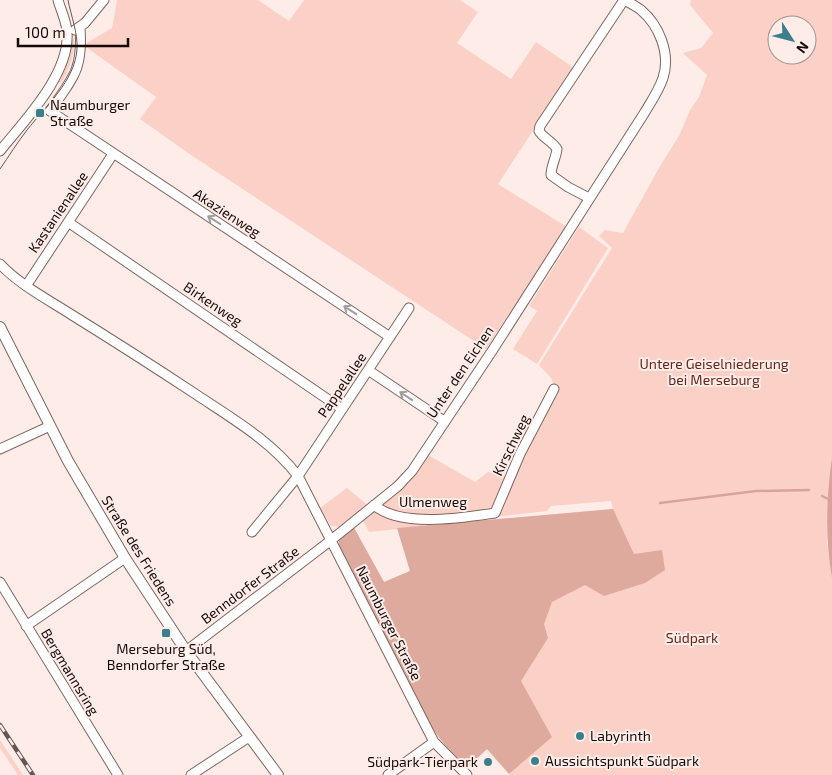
<svg xmlns="http://www.w3.org/2000/svg" width="832" height="775" viewBox="0 0 832 775" font-family="'Exo 2',sans-serif">
<style>
.green{fill:#fbd1c7;fill-rule:evenodd}
.forest{fill:#deaa9e}
.water{fill:#d8a499}
.lines{fill:none;stroke-linecap:round;stroke-linejoin:round}
.stream{stroke:#d8a499;stroke-width:2.5}
.minor-casing{stroke:#7f6660;stroke-width:11}
.tertiary-casing{stroke:#7f6660;stroke-width:12}
.minor{stroke:#fff;stroke-width:9}
.tertiary{stroke:#fff;stroke-width:10}
.tram{stroke:#645855;stroke-width:1}
.rail-casing{stroke:#645855;stroke-width:4.5}
.rail{stroke:#feece8;stroke-width:2.5;stroke-dasharray:8;stroke-linecap:butt}
.oneway{stroke:#a19d9c}
.poi-dot{fill:#3b7f8d;stroke:#feece8;stroke-width:2}
.labels{text-anchor:middle;stroke-width:4;stroke-linejoin:round;paint-order:stroke}
.poi-label{font-size:14px;fill:#130a08;stroke:#feece8;text-anchor:start}
.street-label{font-size:14px;fill:#130a08;stroke:#feece8}
.park-label{font-size:14px;fill:#66261a;stroke:#feece8}
</style>
<rect width="100%" height="100%" fill="#feece8"/>
<path class="green" d="M117,0H258L289,21L304,0H460L478,12L457,43L511,79L536,42L574,68L498,184L567,227L486,349L188,153L140,119L156,97L83,45L112,28Z
M691,0H832V491L827,508V542L832,578V775H510L487,749L468,767C452,753 439,740 429,722L339,548L338,541L353,526L384,582L410,571L398,529L369,532L363,520L409,483L428,455L475,482L488,472L504,476L513,472L534,427L558,394L551,378L539,365L612,248L599,236L605,230L623,233L659,168L680,134L690,110L699,97L707,75L683,53L701,48L713,33L690,5ZM777,25H807V55H777ZM611,501L613,509L419,526L547,511L551,506Z
M74,38C75,55 70,67 62,82H59C58,73 68,60 70,50C71,45 70,42 74,38Z
M579,227L608,248L537,364L513,349L537,311L529,306Z
M347,488L369,506L341,527L331,526L320,508Z
M0,740L23,775H18L0,748Z"/>
<path class="forest" d="M613,509L634,554L662,550L665,570L645,583L604,596L585,585L552,602L544,624L548,638L521,681L552,737L509,774L487,749L468,767C452,753 439,740 429,722L339,548V537L353,526L384,582L410,571L397,528Z"/>
<path class="water" d="M832,458V578C825,538 826,499 832,458Z"/>
<g class="lines">
<path class="stream" d="M822,496L830,500
M660,503L756,491L809,490"/>
<defs>
<path id="minor" d="M80,28C83,70 73,78 50,111L390,337
M75,30L85,23L104,0
M0,151C24,121 70,74 67,33C67,22 61,11 58,0
M589,198L568,187L551,175C551,166 556,158 557,149C552,141 543,138 539,131L540,126L624,0
M68,222L342,409
M0,264C20,285 47,299 72,315C114,341 156,368 197,395C233,419 271,441 298,476L434,742L467,775
M26,286L113,154
M368,370L444,421
M0,449L50,426
M374,505C401,528 461,518 495,513L520,454L554,389
M252,532L298,476L409,308
M0,582L118,775
M26,626L125,558
M186,651L330,541L398,486L412,471L492,351L645,112C651,102 659,90 663,78C671,54 659,25 641,10C636,6 630,3 624,0
M191,775L249,737
M388,775L434,742"/>
<path id="tertiary" d="M0,327L68,461L125,558L186,651L278,775"/>
</defs>
<use href="#minor" class="minor-casing"/>
<use href="#tertiary" class="tertiary-casing"/>
<use href="#minor" class="minor"/>
<use href="#tertiary" class="tertiary"/>
<path class="tram" d="M0,169C9,156 17,143 27,130C45,107 75,81 77,49C78,33 71,16 68,0"/>
<defs>
<path id="rail" d="M0,725L33,775"/>
</defs>
<use href="#rail" class="rail-casing"/>
<use href="#rail" class="rail"/>
</g>
<defs><path id="oneway-shaft" d="M-6 0H5M1.5-3L5.5 0L1.5 3" fill="none" stroke-width="1.6" stroke-linecap="round" stroke-linejoin="round" transform="scale(1.25)"/></defs>
<g class="oneway">
<use href="#oneway-shaft" transform="translate(214 220) rotate(-147)"/>
<use href="#oneway-shaft" transform="translate(350 310) rotate(-147)"/>
<use href="#oneway-shaft" transform="translate(406 396) rotate(-146)"/>
</g>
<g class="poi-dot">
<rect x="35" y="108" width="10" height="10" rx="2.5"/>
<rect x="161" y="628" width="10" height="10" rx="2.5"/>
<circle cx="580" cy="736" r="5"/>
<circle cx="535" cy="761" r="5"/>
<circle cx="488" cy="762" r="5"/>
</g>
<g class="labels">
<g class="poi-label">
<text x="50" y="110">Naumburger<tspan x="50" dy="16">Straße</tspan></text>
<text x="166" y="654" text-anchor="middle">Merseburg Süd,<tspan x="166" dy="16">Benndorfer Straße</tspan></text>
<text x="590" y="741">Labyrinth</text>
<text x="545" y="766">Aussichtspunkt Südpark</text>
<text x="478" y="767" text-anchor="end">Südpark-Tierpark</text>
</g>
<g class="street-label">
<text transform="translate(58 212) rotate(-56)" y="5">Kastanienallee</text>
<text transform="translate(227 213) rotate(33)" y="5">Akazienweg</text>
<text transform="translate(213 304) rotate(34)" y="5">Birkenweg</text>
<text transform="translate(460 372) rotate(-56)" y="5">Unter den Eichen</text>
<text transform="translate(342 385) rotate(-56)" y="5">Pappelallee</text>
<text transform="translate(511 445) rotate(-64)" y="5">Kirschweg</text>
<text x="433" y="507">Ulmenweg</text>
<text transform="translate(139 551) rotate(58)" y="5">Straße des Friedens</text>
<text transform="translate(250 585) rotate(-37)" y="5">Benndorfer Straße</text>
<text transform="translate(389 623) rotate(63)" y="5">Naumburger Straße</text>
<text transform="translate(70 672) rotate(59)" y="5">Bergmannsring</text>
</g>
<g class="park-label">
<text x="714" y="369">Untere Geiselniederung<tspan x="714" dy="16">bei Merseburg</tspan></text>
<text x="692" y="643">Südpark</text>
</g>
</g>
<g transform="translate(792 40) rotate(126)"><circle r="24" fill="#feece8" stroke="#a0928e"/>
<path d="M0-4L9 19L0 12L-9 19Z" fill="#3b7f8d"/>
<text y="-8" font-size="14" font-weight="bold" text-anchor="middle" fill="#130a08">N</text>
</g>
<path d="M18 38v8h110v-8" fill="none" stroke="#130a08" stroke-width="2.5"/>
<text x="25" y="38" font-size="15" fill="#130a08" stroke="#feece8" stroke-width="4" paint-order="stroke">100 m</text>
</svg>
